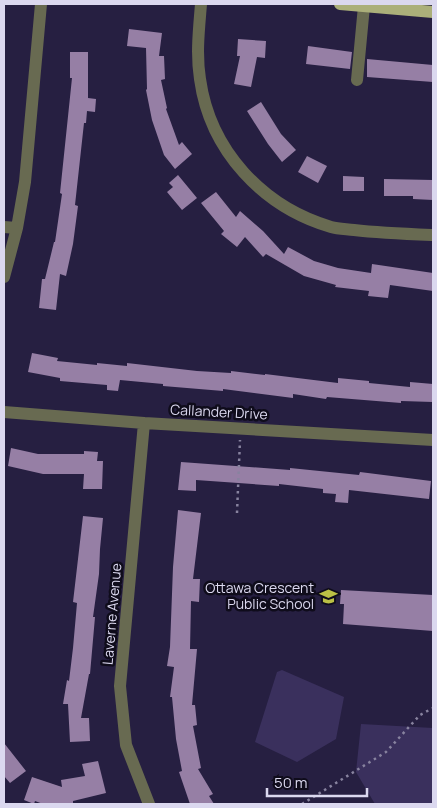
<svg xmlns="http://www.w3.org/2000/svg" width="437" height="808" viewBox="0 0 437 808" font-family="Manrope,sans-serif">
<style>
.green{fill:#3a305d}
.building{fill:#967fa5}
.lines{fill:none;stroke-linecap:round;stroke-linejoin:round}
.path{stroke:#88839f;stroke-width:2.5;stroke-dasharray:2.5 4;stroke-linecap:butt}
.minor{stroke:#686a51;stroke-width:12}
.major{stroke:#abaf7a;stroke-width:12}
.labels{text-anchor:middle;stroke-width:5;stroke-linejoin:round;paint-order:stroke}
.street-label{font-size:14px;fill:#dbd8ef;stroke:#0f0c1b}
.poi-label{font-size:14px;fill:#dbd8ef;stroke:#0f0c1b;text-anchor:end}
</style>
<rect width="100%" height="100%" fill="#261f41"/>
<path class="green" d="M282,670L344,697L336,739L297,762L255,742L277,672Z
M361,724L433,728V804H375L356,772Z"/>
<path class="building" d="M129,29L162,33L159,56H164L165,79L161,80L167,108L166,109L179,145L182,142L192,154L175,169L164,155L152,120L146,90L147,89L146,48L127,46Z
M238,39L266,41L265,58L257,57L251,87L234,84L240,56H237Z
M308,46L352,52L350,69L306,64Z
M70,52H88V98L96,99L95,112L87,111L86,123H84L75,205L78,206L73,244L66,276L60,274L56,310L39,308L42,279H45L54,242H55L62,194L60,193L72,78H70Z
M367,59L433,65V82L367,77Z
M261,102L281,134L296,150L282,162L268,144L247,111Z
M307,156L327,166L318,183L298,172Z
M178,175L197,198L182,210L167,192L173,187L169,183Z
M343,176L364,177V191H343Z
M384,179L433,180V200L413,199V196H384Z
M216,192L236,217L240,211L263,231L284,254L288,247L314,261L338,268L371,273L372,264L433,273V291L390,285L388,298L368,296L369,291L335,287L336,285L304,276L266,254L263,257L245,237L237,247L221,234L224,231L201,203Z
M32,353L58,358L57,361L97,365V363L127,366V363L197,371L231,373V371L265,375V374L338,383V378L369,381V383L410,387V382L433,384V402L401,401V403L327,397L326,399L293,394V398L223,389V391L163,386V384L120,380L118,391L107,390V385L60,381V378L28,372Z
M11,448L38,454H84V451L98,452L97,461H103L102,489H83L84,474H43L8,466Z
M181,462L290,470V468L359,475L360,472L431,481L429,499L349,490L348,503L335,502L336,494L323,493V489L279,484V486L196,480V491L178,490Z
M178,510L201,513L193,579H200L199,602L191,601L190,649H197L192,705H195L197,725L193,726L201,768L198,769L213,794L209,796L214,804H190L179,772L182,771L176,739L172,697H170L174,667L167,666L170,647L173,567Z
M83,516L103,518L100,549L99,574L93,617H95L90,674H89L81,718H89L90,741L70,742L68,704H63L67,680L69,681L73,648L77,603L73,602Z
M341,590L433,595V631L343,624L344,604H340Z
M4,743L26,771L10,783L4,776Z
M98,761L106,793L73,801V804H43L35,801L34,804L24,800L32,777L62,787L61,780L85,776L82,764Z"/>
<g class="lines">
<path class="path" d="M237,513L240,440
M302,804L386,752L420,715L433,708"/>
<path class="minor" d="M201,4C199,29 196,54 200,79C210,151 263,207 331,227C338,229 346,229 354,230C380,233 407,234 433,235
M357,80L364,6
M4,227L17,228
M4,277L17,228L25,182L41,4
M4,412L144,423L433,440
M144,423L120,686L126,745L149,804"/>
<path class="major" d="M340,4L433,12"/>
</g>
<defs>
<symbol id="school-bare" viewBox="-9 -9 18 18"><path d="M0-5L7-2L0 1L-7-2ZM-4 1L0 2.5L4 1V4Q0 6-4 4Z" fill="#bbc045" stroke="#0f0c1b" stroke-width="2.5" paint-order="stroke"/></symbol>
</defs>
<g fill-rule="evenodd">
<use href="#school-bare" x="316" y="584" width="25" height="25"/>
</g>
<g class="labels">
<g class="street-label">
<text transform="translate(219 412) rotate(3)" y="5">Callander Drive</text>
<text transform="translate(112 614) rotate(-85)" y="5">Laverne Avenue</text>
</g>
<g class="poi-label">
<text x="314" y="593">Ottawa Crescent<tspan x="314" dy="16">Public School</tspan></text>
</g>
</g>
<rect width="437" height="808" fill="none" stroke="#dbd8ef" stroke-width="10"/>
<path d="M267 788v8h100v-8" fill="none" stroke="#dbd8ef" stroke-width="2.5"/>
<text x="274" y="788" font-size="15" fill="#dbd8ef" stroke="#0f0c1b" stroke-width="4" paint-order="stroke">50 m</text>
</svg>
